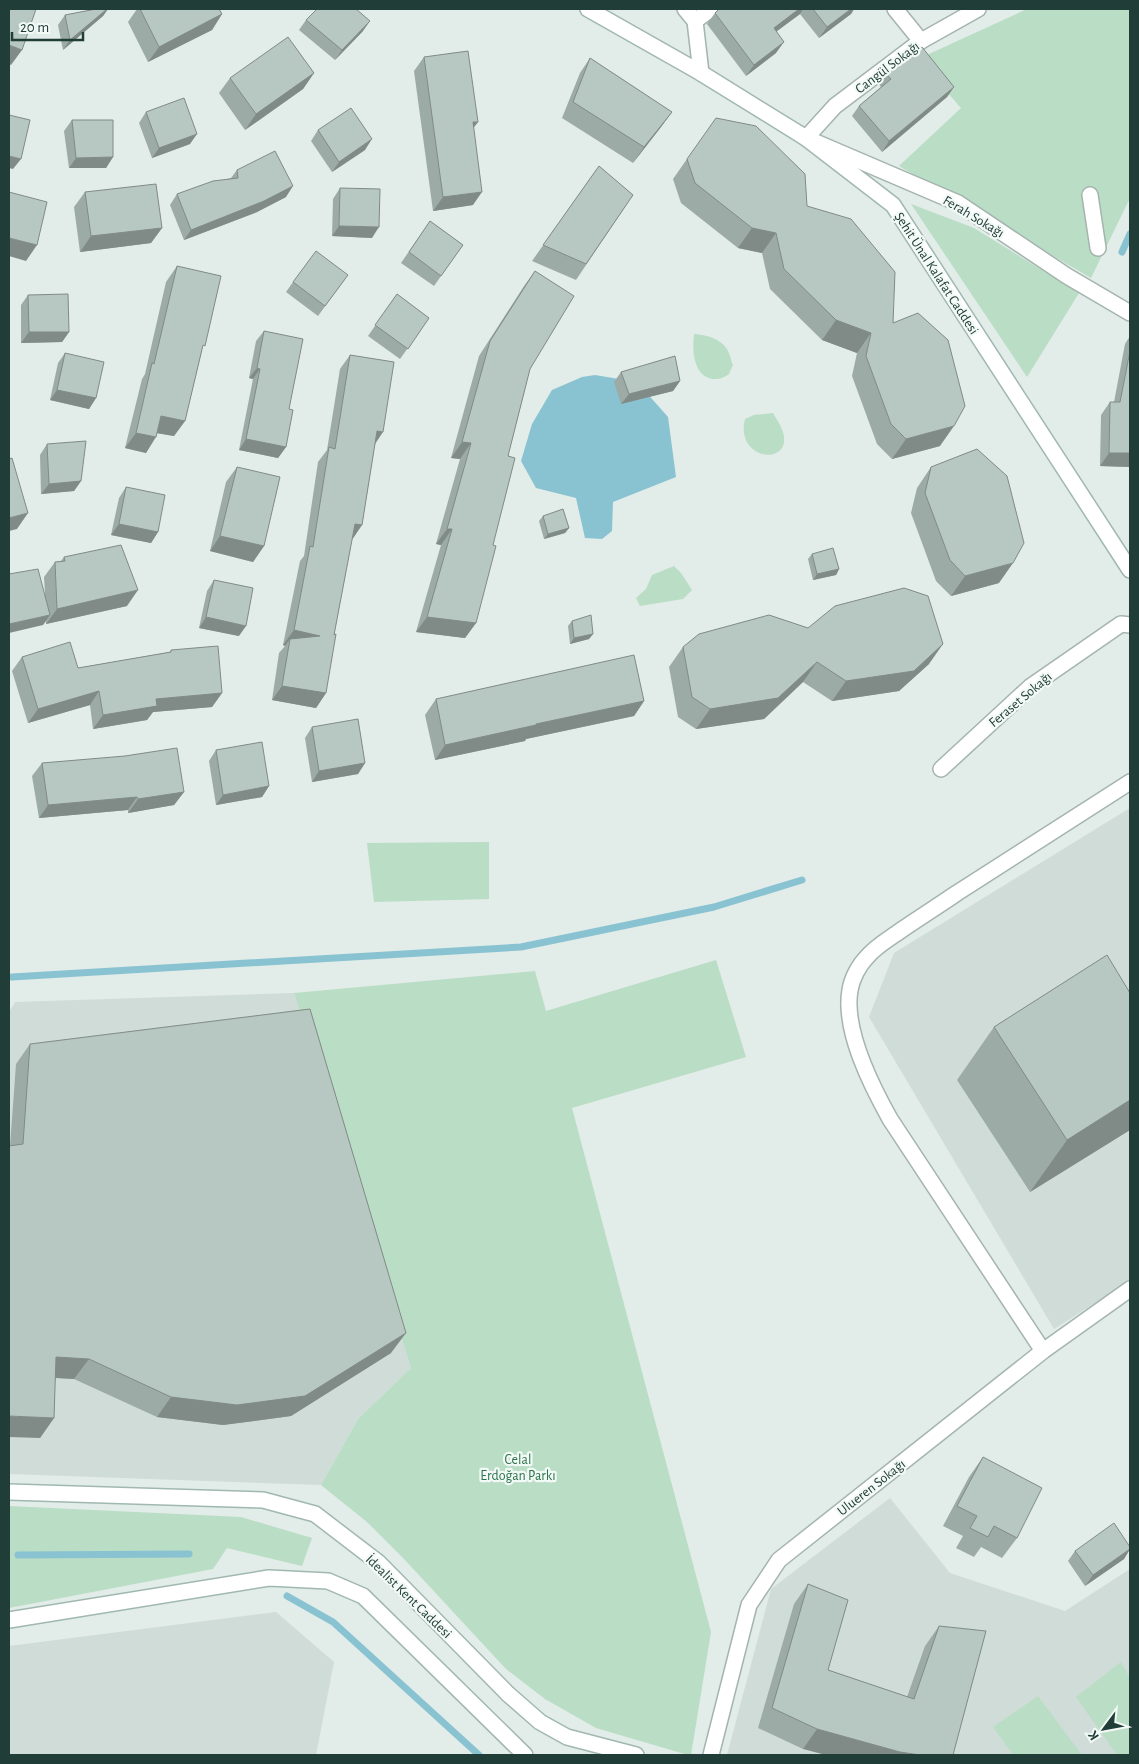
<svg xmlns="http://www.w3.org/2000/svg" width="1139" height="1764" viewBox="0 0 1139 1764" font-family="'Alegreya Sans',sans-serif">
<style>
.built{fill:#d0dcd7}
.green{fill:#baddc5}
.water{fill:#89c3d2}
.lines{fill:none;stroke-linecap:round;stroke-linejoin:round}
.stream{stroke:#89c3d2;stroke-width:7}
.street-casing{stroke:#a4b4af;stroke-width:18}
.secondary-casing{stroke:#a0b8b0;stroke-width:18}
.street{stroke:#fff;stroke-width:15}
.secondary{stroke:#fff;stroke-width:15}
.wall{fill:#9daba6}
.shaded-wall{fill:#808b87}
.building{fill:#b7c7c1;stroke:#808b87}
.labels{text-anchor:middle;stroke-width:4.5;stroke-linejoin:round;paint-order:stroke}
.street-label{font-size:14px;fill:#213d37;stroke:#f2f9f6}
.park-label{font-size:14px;fill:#2b744b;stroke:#f2f9f6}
</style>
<rect width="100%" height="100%" fill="#e2ece8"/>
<path class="built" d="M1130,808V1281L1054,1329L869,1017L894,953Z
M294,993L411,1368L358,1419L321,1485L9,1474V1012L15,1002Z
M890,1498L950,1573L1065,1611L1130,1569V1755H727L771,1589Z
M276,1612L334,1662L316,1755H9V1646Z"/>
<path class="green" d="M1027,9H1130V198L1091,278L899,166L961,108L918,59Z
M911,204L974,228L1079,293L1027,377Z
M694,334C706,335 720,338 727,349C730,354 731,361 733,365L729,374C726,376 721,379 717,379C693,380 692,350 694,334Z
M773,413C775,417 779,422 781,427C799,467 734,463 745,419L754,415Z
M674,566L681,573L692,590L683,599L640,606L636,598L646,589L652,575Z
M489,842V899L374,902L367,843Z
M716,960L746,1057L572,1108L711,1632L691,1755H688L596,1728L545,1699L506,1669L405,1560L367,1522L321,1485L358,1419L411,1368L294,993L535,971L546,1011Z
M9,1506L241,1517L312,1538L302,1566L227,1548L213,1569L9,1608Z
M1121,1662L1130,1678V1755H1117L1076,1697Z
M1038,1696L1082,1755H1013L993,1727Z"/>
<path class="water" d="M595,375L637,382L668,417L676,477L613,502L612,531L602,539L585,538L576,498L536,488L521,461L532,424L552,390L582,377Z"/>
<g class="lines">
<path class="stream" d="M1122,252L1130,234
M12,977L521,947L714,907L802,880
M18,1555L189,1554
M287,1596L333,1622L479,1755"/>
<defs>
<path id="street" d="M685,9L695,21
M895,9L921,41
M978,9L921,41L835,106L806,138L958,203L1067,276L1130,313
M695,21L701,73
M695,21L711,9
M1090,195L1098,248
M941,769L1030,687L1121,624L1130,625
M1043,1351L890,1119C871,1085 843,1030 850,990C852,978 859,965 867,957C876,946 889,939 900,931C919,918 938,906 957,893C1015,856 1073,819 1130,782
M711,1755L749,1605L779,1560L1043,1351L1130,1289"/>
<path id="secondary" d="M588,9L701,73L806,138L893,205L1130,570
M9,1492L263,1500L315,1514L379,1563L508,1694L540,1722L567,1737L636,1755
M9,1620L269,1578L328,1581L363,1596L525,1755"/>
</defs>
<use href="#street" class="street-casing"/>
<use href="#secondary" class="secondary-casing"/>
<use href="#street" class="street"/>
<use href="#secondary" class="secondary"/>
</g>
<path class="wall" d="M96,9H108L103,16L63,50L58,25L65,15Z
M137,9H219L222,14L212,30L148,62L128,22Z
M719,9H854L851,14L819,38L800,14L776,32V53L746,76L707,24L715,13Z
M306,20L363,31L335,60L299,30Z
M424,57L478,122L473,128V205L433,211L414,71Z
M590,58L672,112L661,127L633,163L562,118L580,73Z
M314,73L303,89L245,130L219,93L230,78Z
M886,74L954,87L947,97L882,152L852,116L859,106L881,87L879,84Z
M146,112L190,144L152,158L139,123Z
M72,120L113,157L106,168H69L64,131Z
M318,130L365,150L332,172L311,141Z
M687,159L807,206L893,323L940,446L892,459L877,444L852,376L857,353L822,340L770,289L762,253L738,248L681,203L673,179Z
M599,166L633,195L576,280L532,261Z
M237,170L286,197L257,212L184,240L170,205L177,194L231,178Z
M340,188L372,238L332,236L333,199Z
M85,192L162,228L151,243L80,252L74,207Z
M430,221L463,245L434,286L401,263Z
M177,266L202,350L185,421L174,436L157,433L146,453L125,448L142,379L145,374L166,282Z
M535,271L530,369L508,456L493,545L476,623L465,638L416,632L441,545L436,544L460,459L451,458L479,356L524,286Z
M348,275L318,316L286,292L293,282Z
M397,294L429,318L400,359L368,336Z
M28,295L69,332L62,342L21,343V305Z
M264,331L289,409L286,447L278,458L239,450L253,379L249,378L256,341Z
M1130,336V467L1100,466L1101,415L1110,402H1114L1125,344Z
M65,353L96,398L89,409L50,400L58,363Z
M350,355L375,444L362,525L352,538L334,635L326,693L316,708L272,700L279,653L285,646L283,645L300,561L304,556L318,462L327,450L340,369Z
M621,372L680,381L673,391L621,404L614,382Z
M47,444L81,481L74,491L41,494L40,455Z
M237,467L264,546L253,562L210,551L226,482Z
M931,467L999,583L951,596L936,581L911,513L917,488Z
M126,487L158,532L151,543L111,535L119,498Z
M543,516L569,528L565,533L544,539L539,521Z
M812,554L839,569L836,575L813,580L808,559Z
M64,557L127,606L46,624V621L43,625L45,594L44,577L55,562L61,561Z
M214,580L239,636L199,628L207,591Z
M572,621L593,634L589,639L570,644L568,626Z
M808,628L929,664L899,691L832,701L803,682L764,719L696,729L678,717L669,667L683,647Z
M171,650L222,693L212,707L153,712L147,720L93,729L90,705L28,723L12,671L22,657L78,668L170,652Z
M436,699L644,701L634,716L526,739L525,741L435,760L425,715Z
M312,727L365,763L358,774L312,782L305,738Z
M216,750L269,786L262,797L216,805L209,761Z
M42,763L184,792L174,805L128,813V810L39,818L32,776Z
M1130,993V1130L1030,1192L957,1080L994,1027Z
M30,1044L391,1353L291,1416L223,1425L157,1417L74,1379L55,1378L54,1418L40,1438L10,1146L16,1064Z
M983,1457L1017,1538L1002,1558L981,1547L974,1557L956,1548L963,1536L943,1526L969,1477Z
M1130,1547V1549L1124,1559L1085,1586L1068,1561L1075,1551Z
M808,1584L828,1670L907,1697L925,1646L939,1626L953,1755L803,1749L758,1728L794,1604Z"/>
<path class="shaded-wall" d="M107,9H108L103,16L63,50L70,40Z
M799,9H803L800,14L766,39L774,28Z
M851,9H854L851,14L819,38L827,27Z
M222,14L212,30L148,62L159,47Z
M370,21L363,31L335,60L342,50Z
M784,42L776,53L746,76L754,65Z
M9,45L22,50L11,65L9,64Z
M314,73L303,89L245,130L256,114Z
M954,87L947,97L882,152L889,141Z
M672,112L661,127L633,163L644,147Z
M473,122H478L468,135Z
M197,134L190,144L152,158L159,148Z
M372,139L365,150L332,172L339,162Z
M9,156L21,159L13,169L9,168Z
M113,157L106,168H69L76,158Z
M293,186L286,197L257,212L184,240L191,230Z
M482,192L473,205L433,211L443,197Z
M339,226L379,227L372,238L332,236Z
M162,228L151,243L80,252L91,236Z
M752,228L776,233L762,253L738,248Z
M9,238L37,245L26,261L9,256Z
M836,320L871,333L857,353L822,340Z
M29,332H69L62,342L21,343Z
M257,368L260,369L253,379L249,378Z
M680,381L673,391L621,404L629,394Z
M57,390L96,398L89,409L50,400Z
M161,416L185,421L174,436L150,432Z
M954,426L940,446L892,459L906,439Z
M377,431L383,432L373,447Z
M136,433L156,437L146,453L125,448Z
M246,439L286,447L278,458L239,450Z
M462,442L471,443L460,459L451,458Z
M1109,453H1130V467L1100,466Z
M81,481L74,491L41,494L49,484Z
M28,513L17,529L9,531V518Z
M119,524L158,532L151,543L111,535Z
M355,524L362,525L352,540Z
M569,528L565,533L544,539L548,534Z
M447,529H452L441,545L436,544Z
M220,536L264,546L253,562L210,551Z
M1013,563L999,583L951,596L965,576Z
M839,569L836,575L813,580L817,574Z
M138,590L127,606L46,624L57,609Z
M50,615L43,625L9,633V624Z
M206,617L246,626L239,636L199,628Z
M427,617L476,623L465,638L416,632Z
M294,630L320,636L290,639L285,646L283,645Z
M593,634L589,639L570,644L574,638Z
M943,644L929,664L899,691L832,701L846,681Z
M817,662L803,682L764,719L696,729L710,709Z
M282,686L326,693L316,708L272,700Z
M99,691L90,705L28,723L38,709Z
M222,693L212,707L153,712L147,720L93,729L103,715L156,699Z
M644,701L634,716L526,739L525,741L435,760L445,745L536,724Z
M365,763L358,774L312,782L319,771Z
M269,786L262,797L216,805L223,795Z
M184,792L174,805L128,813L138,799Z
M137,797L128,810L39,818L48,805Z
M1130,1100V1130L1030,1192L1067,1140Z
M406,1333L391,1353L291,1416L223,1425L157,1417L171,1397Z
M56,1357L89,1359L74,1379L42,1377Z
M9,1416L54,1418L40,1438L9,1437Z
M1130,1549L1124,1559L1085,1586L1093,1575Z
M817,1729L920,1755H826L803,1749Z"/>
<path class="building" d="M9,9H36L22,50L9,45Z
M96,9H107L70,40L65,15Z
M140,9H219L222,14L159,47Z
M317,9H356L370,21L342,50L306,20Z
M719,9H799L774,28L784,42L754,65L715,13Z
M813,9H851L827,27Z
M288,37L314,73L256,114L230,78Z
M922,47L954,87L889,141L859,106L891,79L886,74Z
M468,51L478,122H473L482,192L443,197L424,57Z
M590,58L672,112L644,147L573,102Z
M184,98L197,134L159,148L146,112Z
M351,108L372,139L339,162L318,130Z
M9,115L30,120L21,159L9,156Z
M716,118L756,126L805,174L807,206L851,219L895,272L893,323L918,313L948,340L965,406L954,426L906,439L891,424L866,356L871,333L836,320L784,269L776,233L752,228L695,183L687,159Z
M72,120H113V157L76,158Z
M275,151L293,186L264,201L191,230L177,194L213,181L238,178L237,170Z
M599,166L633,195L586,264L543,245Z
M156,184L162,228L91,236L85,192Z
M340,188L380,189L379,227L339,226Z
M9,192L47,202L37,245L9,238Z
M430,221L463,245L441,276L409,252Z
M316,251L348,275L325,306L293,282Z
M177,266L221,276L205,346L203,345L185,421L161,416L156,437L136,433L152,363L154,364Z
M535,271L574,296L530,369L508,456L515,458L493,545L496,546L476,623L427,617L452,529H447L471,443L462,442L490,341Z
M68,294L69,332H29L28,295Z
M397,294L429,318L408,349L375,325Z
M264,331L303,339L289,409L293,410L286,447L246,439L260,369L257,368Z
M1130,351V453H1109L1110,402H1120Z
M65,353L104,362L96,398L57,390Z
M350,355L394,362L383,432L377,431L362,525L355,524L334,635L336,634L326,693L282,686L290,639L320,636L294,630L310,546L313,547L329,447L335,449Z
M675,356L680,381L629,394L621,372Z
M86,441L81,481L49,484L47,444Z
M977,449L1007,476L1024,543L1013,563L965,576L950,560L925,493L931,467Z
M12,458L28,513L9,518V459Z
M237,467L280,477L264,546L220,536Z
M126,487L165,495L158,532L119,524Z
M563,509L569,528L548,534L543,516Z
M121,545L138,590L57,609L55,562L65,561L64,557Z
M833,548L839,569L817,574L812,554Z
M38,569L50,615L9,624V574Z
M214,580L253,588L246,626L206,617Z
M904,588L928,596L943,644L914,671L846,681L817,662L778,698L710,709L692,697L683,647L699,634L769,615L808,628L835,606Z
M591,615L593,634L574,638L572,621Z
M70,642L78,668L171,652V650L218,646L222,693L156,699L157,706L103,715L99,691L38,709L22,657Z
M634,655L644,701L536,724V725L445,745L436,699Z
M358,719L365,763L319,771L312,727Z
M262,742L269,786L223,795L216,750Z
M177,748L184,792L138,799L137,797L48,805L42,763L125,756Z
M1107,955L1130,993V1100L1067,1140L994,1027Z
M310,1009L406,1333L305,1396L237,1405L171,1397L89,1359L56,1357L54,1418L9,1416V1146L23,1144L30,1044Z
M983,1457L1042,1488L1017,1538L994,1526L988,1537L970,1528L977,1516L957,1506Z
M1114,1523L1130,1547V1549L1093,1575L1075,1551Z
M808,1584L848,1600L828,1670L914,1699L939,1626L986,1631L953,1755H920L900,1752L817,1729L772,1708Z"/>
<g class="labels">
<g class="street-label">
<text transform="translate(887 67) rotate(-37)" y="5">Cangül Sokağı</text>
<text transform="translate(974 216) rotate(31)" y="5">Ferah Sokağı</text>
<text transform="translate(937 273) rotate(57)" y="5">Şehit Ünal Kalafat Caddesi</text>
<text transform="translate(1020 699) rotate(-40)" y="5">Feraset Sokağı</text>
<text transform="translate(871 1487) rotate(-38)" y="5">Ulueren Sokağı</text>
<text transform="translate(409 1596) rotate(44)" y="5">İdealist Kent Caddesi</text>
</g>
<g class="park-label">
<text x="518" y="1464">Celal<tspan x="518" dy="16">Erdoğan Parkı</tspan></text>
</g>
</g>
<rect width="1139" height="1764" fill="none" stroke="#213d37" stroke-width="20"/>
<g transform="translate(1104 1729) rotate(238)" stroke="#f2f9f6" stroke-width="4" paint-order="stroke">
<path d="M0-4L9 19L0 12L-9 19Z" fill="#213d37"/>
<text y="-8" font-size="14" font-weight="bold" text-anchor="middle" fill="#213d37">K</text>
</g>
<path d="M12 32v8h71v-8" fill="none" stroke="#213d37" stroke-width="2.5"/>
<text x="20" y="32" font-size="15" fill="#213d37" stroke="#f2f9f6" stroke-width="4" paint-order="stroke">20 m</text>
</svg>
